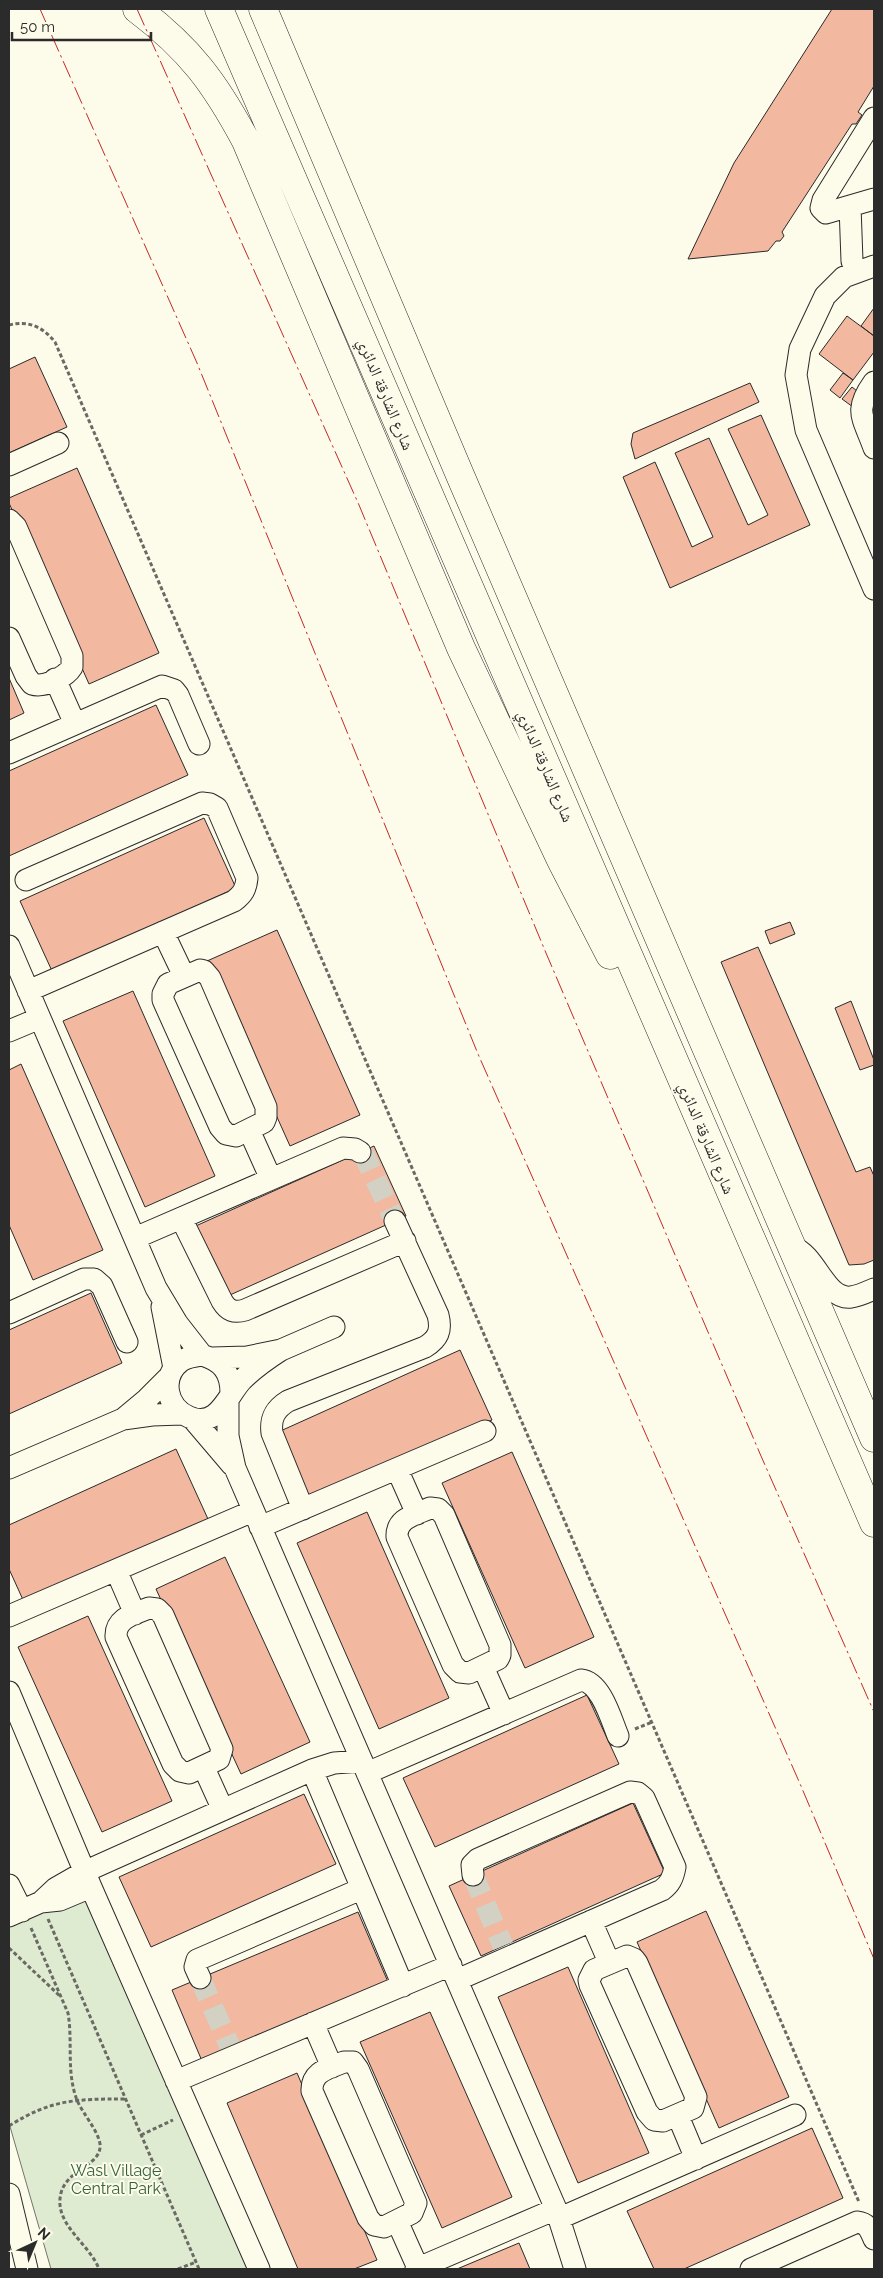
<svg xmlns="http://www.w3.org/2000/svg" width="883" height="2278" viewBox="0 0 883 2278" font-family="Raleway,'Noto Naskh Arabic',sans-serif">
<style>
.park{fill:#deebd1;stroke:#74746e}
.building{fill:#f2b8a0;stroke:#2b2b2b}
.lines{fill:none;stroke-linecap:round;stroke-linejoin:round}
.minor-tunnel{stroke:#d3d1c4;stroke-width:21;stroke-dasharray:21 11;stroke-linecap:butt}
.minor-casing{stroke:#2b2b2b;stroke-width:23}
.highway-casing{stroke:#2b2b2b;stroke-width:29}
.path{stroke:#6a6964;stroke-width:3;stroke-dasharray:4 2.5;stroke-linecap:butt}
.minor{stroke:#fdfbea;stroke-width:21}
.highway{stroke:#fdfbea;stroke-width:28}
.power{stroke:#c62828;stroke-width:1;stroke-dasharray:18 4 2.5 4;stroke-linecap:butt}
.labels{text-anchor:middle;stroke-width:4;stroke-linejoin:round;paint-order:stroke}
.street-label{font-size:16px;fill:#2b2b2b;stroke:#fdfbea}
.park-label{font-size:16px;fill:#34623c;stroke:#fdfbea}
</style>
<rect width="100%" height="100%" fill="#fdfbea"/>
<path class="park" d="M91,1887L249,2269H51L9,2123V1917Z"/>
<path class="building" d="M832,9H874V86L858,112L862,115L856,124H852L782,232L784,236L780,241H776L768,251L688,259L734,163Z
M874,308V336L861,326Z
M847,316L874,336V352L853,380L819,354Z
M35,357L67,427L9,453V369Z
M843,373L853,380L840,398L830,390Z
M750,383L759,402L635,459L631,444L633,433Z
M852,387L862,395L853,407L842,399Z
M761,415L810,525L670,588L623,477L655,462L692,547L713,537L675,453L709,438L748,525L768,515L728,429Z
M77,468L159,653L89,684L9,503V498Z
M9,678L24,713L9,720Z
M156,705L188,775L9,856V771Z
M204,818L236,888L52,971L20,901Z
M790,922L795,934L770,944L765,931Z
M277,930L360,1115L290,1146L207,961Z
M758,947L856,1172L870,1167L874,1176V1260L864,1264L849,1265L721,962Z
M133,991L215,1176L145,1207L63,1021Z
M851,1001L874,1060V1065L860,1070L835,1008Z
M21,1064L103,1250L33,1280L9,1225V1070Z
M374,1146L406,1216L221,1299L189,1229Z
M91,1293L122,1363L9,1414V1330Z
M460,1350L492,1420L308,1503L276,1433Z
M176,1449L208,1519L24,1602L9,1569V1525Z
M512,1452L594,1637L525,1668L442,1483Z
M367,1512L449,1698L379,1729L297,1543Z
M225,1557L310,1742L241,1774L156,1589Z
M88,1616L172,1801L102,1832L18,1647Z
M587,1695L619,1764L435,1847L403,1778Z
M304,1794L336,1864L151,1947L119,1877Z
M633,1803L665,1873L481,1956L449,1886Z
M706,1911L789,2097L719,2128L637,1942Z
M358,1912L388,1982L202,2061L172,1990Z
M568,1967L649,2153L578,2183L498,1997Z
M430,2012L512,2197L442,2228L360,2042Z
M297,2073L377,2260L354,2269H298L227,2103Z
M812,2128L843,2198L684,2269H654L627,2211Z
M519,2243L530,2269H457Z"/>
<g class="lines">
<path class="minor-tunnel" d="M360,1152L365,1157L395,1221
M473,1875L503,1946
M200,1978L231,2049"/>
<defs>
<path id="minor" d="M874,118L823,200L821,208L826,213L874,199
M850,206L852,261
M874,266L844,277L825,296L800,349L796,375L806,430L874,589
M874,382C853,411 863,417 874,448
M9,465L58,443
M9,520L16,527L72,656V667C66,677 44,688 32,684L26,676L9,638
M55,679L75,724
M9,753L162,686L174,690L178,695L199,744
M26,880L202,803L210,804L217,808L247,878C246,889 243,894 234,901L28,991
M163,932L184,976
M9,946L156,1288L177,1323L202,1355
M200,970L204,971L210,978L266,1107V1117L264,1122L236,1136L226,1134L220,1127L163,1000V994L168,984Z
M9,1031L40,1018
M249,1130L271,1179
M181,1218L222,1301C228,1311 234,1313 245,1310L405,1241
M135,1238L343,1148L355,1149L360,1152
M793,1247C817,1256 825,1300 851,1297C859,1296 867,1292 874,1289
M162,1307L174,1368
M9,1313L84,1279H94L102,1286L127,1342
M212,1358L247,1357L281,1350L334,1327
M231,1393C231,1372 222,1361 202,1355C195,1356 187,1357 181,1361C160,1377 166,1407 189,1417C218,1429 227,1396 242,1380C254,1368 267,1359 281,1350
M228,1402V1436L235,1468L556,2209L575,2269
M192,1418L232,1465
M123,1419L147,1399L169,1377
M9,1468L123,1419L152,1415L182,1414
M397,1469L417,1514
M430,1508L438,1509L444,1515L500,1645V1655L498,1659L469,1673L460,1672L453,1665L397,1537C396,1518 415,1515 430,1508Z
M303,1509L272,1433C270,1418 275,1409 288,1401L425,1347C438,1339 442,1331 438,1315L395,1221
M260,1527L485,1431
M116,1570L135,1614
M149,1608L157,1609L163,1615L222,1749L219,1759L189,1773L180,1771L173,1764L116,1637C115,1618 134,1614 149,1608Z
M9,1616L253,1511
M483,1667L504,1714
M9,1692L91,1887L259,2269
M204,1768L223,1810
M312,1770L403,1986
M367,1773L581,1680C601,1682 611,1719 618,1736
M9,1885L22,1911
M41,1902L56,1888L84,1872L312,1770L334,1763L362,1761
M9,1916L41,1902L60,1900L91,1887
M591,1921L609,1962
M627,1956L634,1959L637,1963L696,2097L693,2108L663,2121L654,2120L647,2112L590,1985L589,1980L594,1970Z
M200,1978L195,1967L197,1960L361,1889
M457,1980L662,1890C670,1884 673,1878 675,1867L644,1798L638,1793L630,1792L478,1859L472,1865L473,1875
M313,2023L332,2067
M344,2062H353L358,2069L416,2203L412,2213L384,2227L374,2225L368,2218L312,2091C311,2071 330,2068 344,2062Z
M176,2081L451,1965
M678,2116L696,2159
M9,2194L27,2269
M560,2218L795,2115
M397,2221L418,2268
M416,2269L556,2209
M751,2269L857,2222C868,2223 870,2230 874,2239"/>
<path id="highway" d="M137,9C190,49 215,83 246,141L461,648L561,860L610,955
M219,9L874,1523
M263,9L460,475L874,1438"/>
</defs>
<use href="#minor" class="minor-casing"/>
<use href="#highway" class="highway-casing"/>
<path class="path" d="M9,325C28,320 43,327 55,342L859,2202
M635,1729L652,1722
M48,1919L199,2269
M31,1928L68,2013C73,2042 66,2072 77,2100C82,2113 102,2135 100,2148C98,2166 67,2170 61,2193C53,2224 89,2243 99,2269
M9,1948L61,1997
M9,2126C51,2099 77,2099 126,2099
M141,2135L173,2120
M178,2269L196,2262"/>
<use href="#minor" class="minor"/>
<use href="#highway" class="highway"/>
<path class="power" d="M40,9L197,363L478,1054L801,1786L874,1959
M137,9L359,505L546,953L761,1456L874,1712"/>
</g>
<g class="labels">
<g class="street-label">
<text transform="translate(386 394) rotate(67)" y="6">شارع الشارقة الدائري</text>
<text transform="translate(546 766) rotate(67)" y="6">شارع الشارقة الدائري</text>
<text transform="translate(707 1138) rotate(67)" y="6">شارع الشارقة الدائري</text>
</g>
<g class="park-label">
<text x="116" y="2176">Wasl Village<tspan x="116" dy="18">Central Park</tspan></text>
</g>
</g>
<rect width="883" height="2278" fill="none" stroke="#2b2b2b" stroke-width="20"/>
<g transform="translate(35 2243) rotate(44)" stroke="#fdfbea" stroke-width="4" paint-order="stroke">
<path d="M0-4L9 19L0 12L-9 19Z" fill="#2b2b2b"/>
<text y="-8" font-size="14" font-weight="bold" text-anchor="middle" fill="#2b2b2b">N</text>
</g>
<path d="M12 32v8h139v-8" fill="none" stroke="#2b2b2b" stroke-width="2.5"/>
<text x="20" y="32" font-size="15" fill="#2b2b2b" stroke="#fdfbea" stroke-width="4" paint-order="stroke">50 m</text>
</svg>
